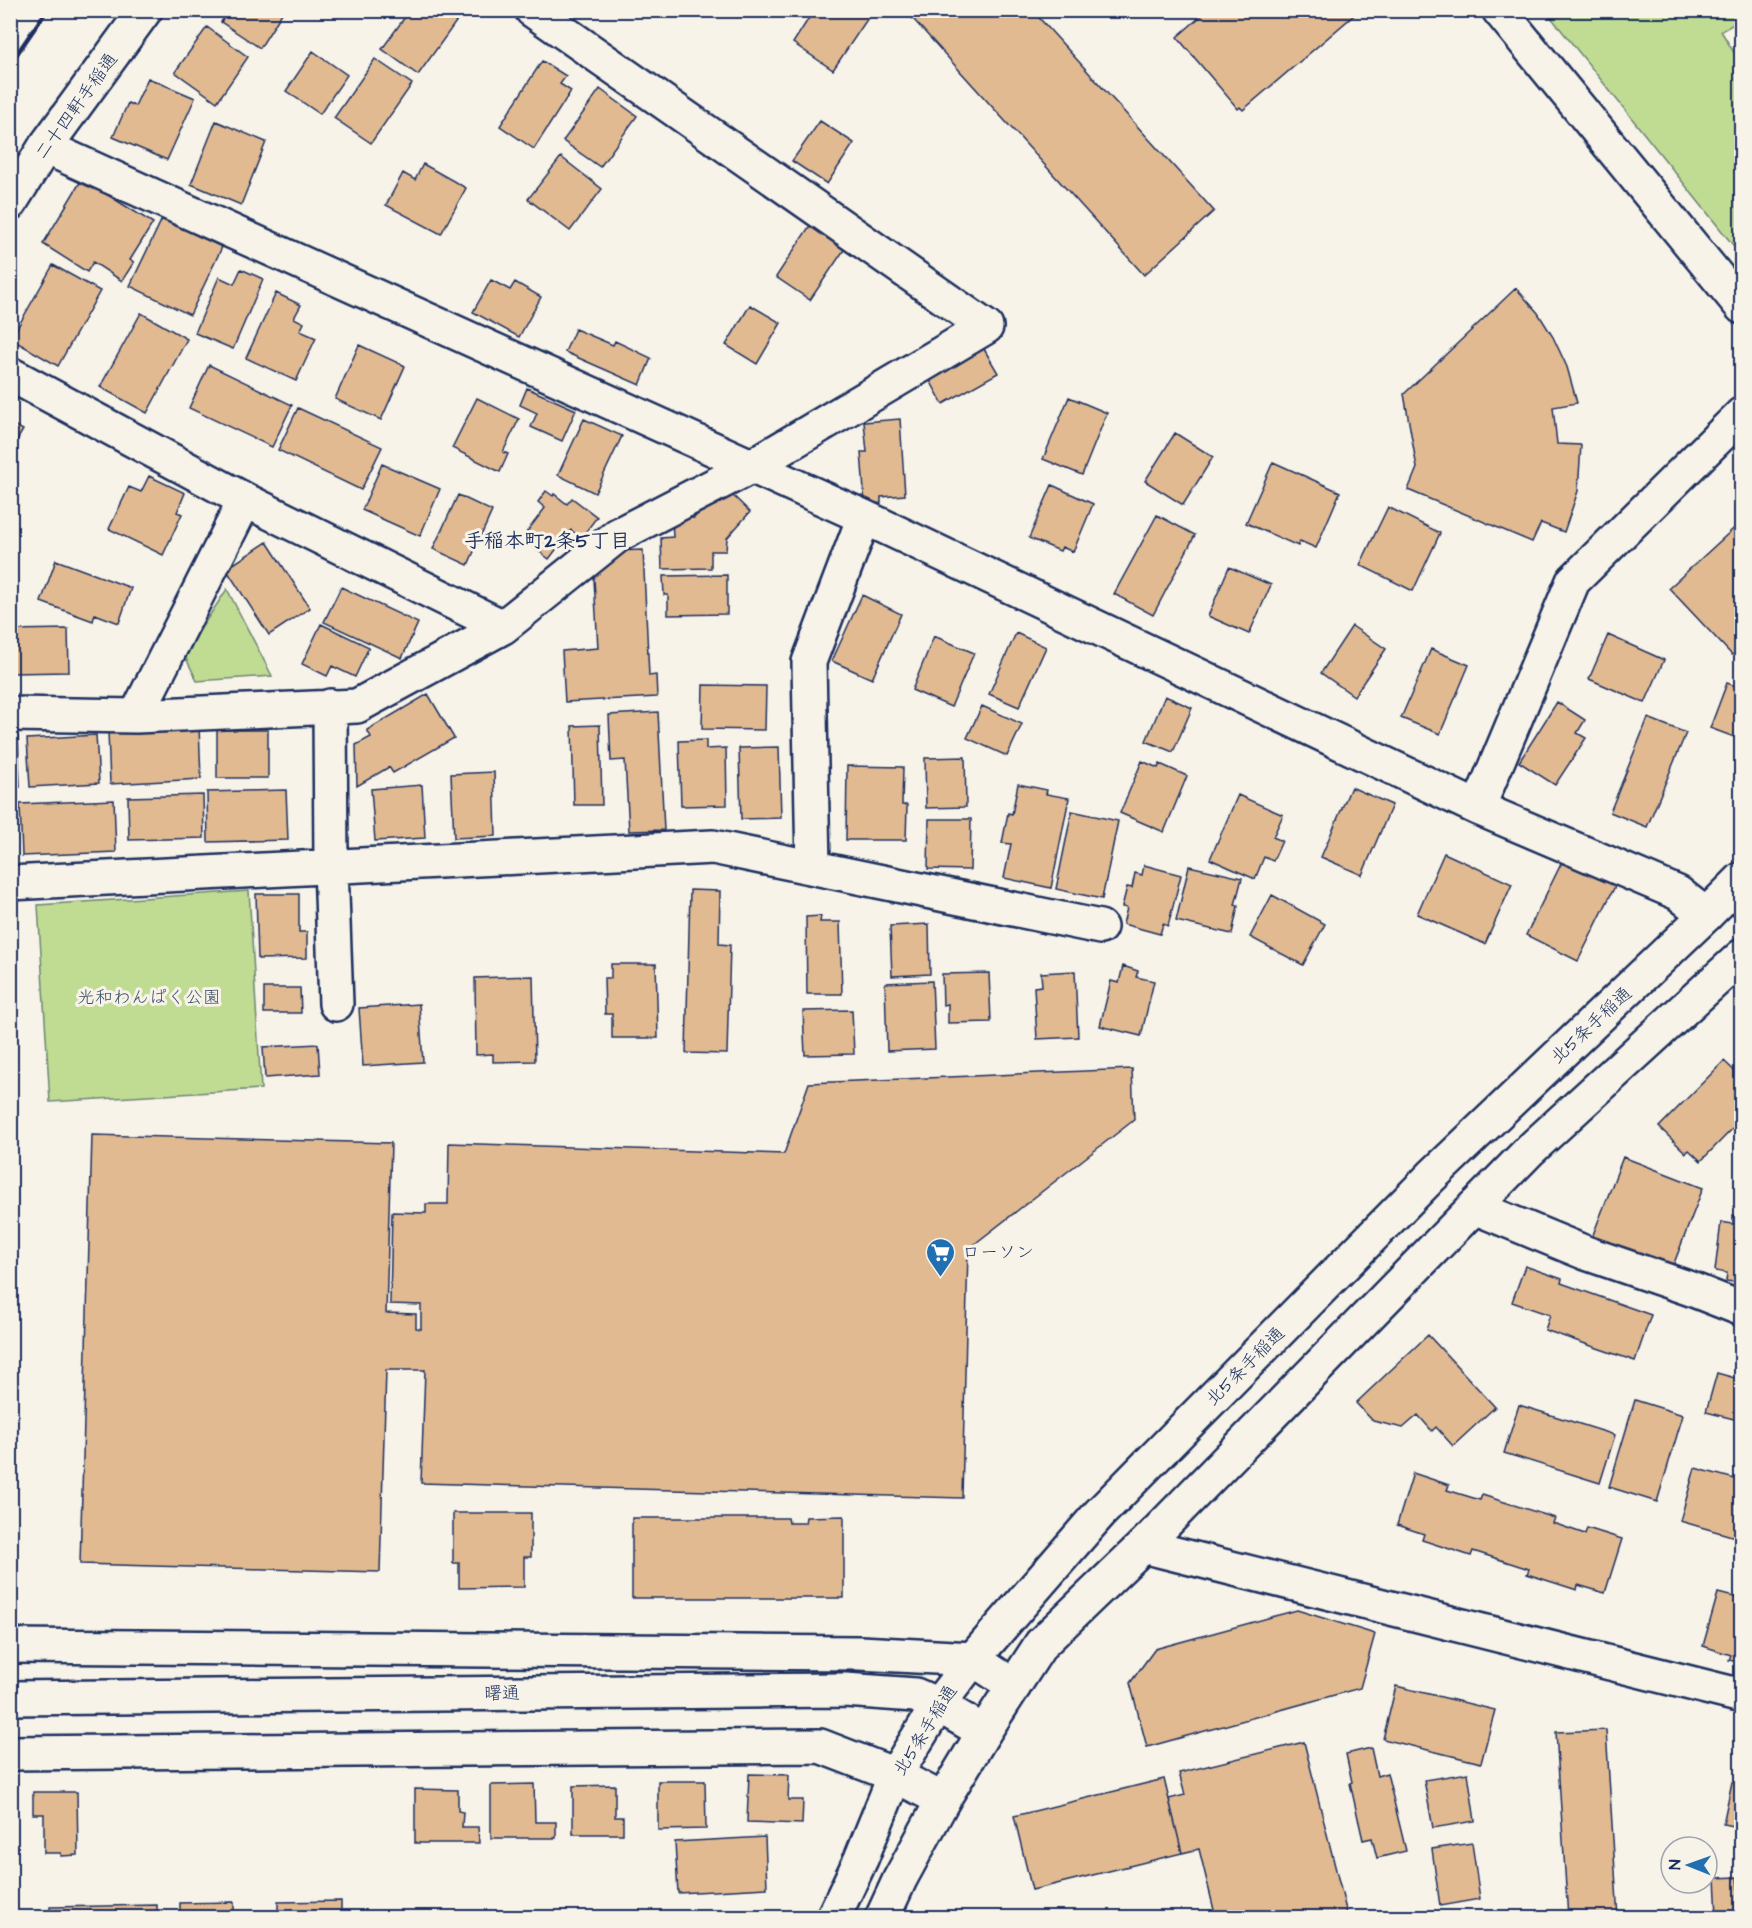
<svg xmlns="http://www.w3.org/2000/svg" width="1752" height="1928" viewBox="0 0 1752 1928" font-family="'Architects Daughter','Klee One',sans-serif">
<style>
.green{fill:#c0db92;stroke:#6e8578;stroke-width:1.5}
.building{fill:#e2ba92;stroke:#1b2f5e;stroke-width:1.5}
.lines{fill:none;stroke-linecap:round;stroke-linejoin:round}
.minor-casing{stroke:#1b2f5e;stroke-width:38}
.tertiary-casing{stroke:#1b2f5e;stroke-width:38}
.trunk-casing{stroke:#1b2f5e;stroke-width:38}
.minor{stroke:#f7f3e8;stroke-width:33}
.tertiary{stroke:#f7f3e8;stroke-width:33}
.trunk{stroke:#f7f3e8;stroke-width:33}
.rail{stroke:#1b2f5e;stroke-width:4.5}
.labels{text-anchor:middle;stroke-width:6;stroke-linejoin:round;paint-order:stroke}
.street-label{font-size:18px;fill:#1b2f5e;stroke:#f7f3e8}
.park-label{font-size:18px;fill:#3c5168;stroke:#f7f3e8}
.poi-label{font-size:18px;fill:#1b2f5e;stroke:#f7f3e8;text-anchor:start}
.neighbourhood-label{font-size:20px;font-weight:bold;fill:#1b2f5e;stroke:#f7f3e8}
</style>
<rect width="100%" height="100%" fill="#f7f3e8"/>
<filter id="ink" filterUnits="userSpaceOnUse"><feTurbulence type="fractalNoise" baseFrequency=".0167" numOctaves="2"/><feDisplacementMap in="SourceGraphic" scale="12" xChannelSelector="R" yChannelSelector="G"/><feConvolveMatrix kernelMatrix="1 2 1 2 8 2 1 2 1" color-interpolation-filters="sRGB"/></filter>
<g filter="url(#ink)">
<path class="green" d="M1546,11H1741V20L1721,31L1741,64V255Z
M227,589L272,676L197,681L184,654Z
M249,891L261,1089L50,1102L38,905Z"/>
<path class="building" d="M229,10H284L260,48L221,22Z
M410,10H447L458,19L418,75L382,49Z
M814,10H864L870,15L833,70L793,43Z
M905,10H1032L1214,211L1144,275Z
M1208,10L1224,11L1360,10L1243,110L1240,107L1238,109L1177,37Z
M207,27L248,57L217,102L175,72Z
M313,51L347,75L320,114L286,91Z
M375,59L412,84L371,143L334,118Z
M542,61L566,76L560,84L571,91L534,149L500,126Z
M148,78L195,98L167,160L113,137L128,103L135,106Z
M600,89L637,116L600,167L563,141Z
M216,121L266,142L241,205L191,184Z
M820,121L854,143L827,184L792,161Z
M561,157L602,189L570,231L528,199Z
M423,164L466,188L441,234L386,205L403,173L415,180Z
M82,179L153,223L130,260L134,262L122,281L93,262L87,272L43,244Z
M162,219L222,247L190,315L130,286Z
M813,221L848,244L810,300L776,277Z
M53,265L100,291L58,366L11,339Z
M241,269L263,279L233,349L195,333L219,277L234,284Z
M491,280L510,290L515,282L541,297L519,337L473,312Z
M1516,288L1538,313L1553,337L1567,367L1577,403L1553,407L1557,444L1581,445L1578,491L1564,532L1541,523L1532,542L1408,490L1417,468L1404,394Z
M276,293L301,305L294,318L304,323L300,331L316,338L296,381L246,358Z
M750,305L781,323L757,364L726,345Z
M141,313L187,339L147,413L100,387Z
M575,329L613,345L615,341L651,358L640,385L565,352Z
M981,344L998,373L943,404L927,375Z
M359,345L405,366L381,420L335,399Z
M209,365L292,405L272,447L189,408Z
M527,388L576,410L562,441L531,427L537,413L520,405Z
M1069,397L1107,413L1082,475L1043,459Z
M477,398L519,419L503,452L508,454L500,472L452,448Z
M298,408L382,447L361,490L278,450Z
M584,419L622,436L595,493L558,475Z
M900,419L905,495L881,497V503L865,504L861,452H867L864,422Z
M10,423L23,430L10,452Z
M1175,433L1213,457L1183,505L1145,481Z
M1273,462L1340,492L1316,548L1300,541L1298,546L1246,523Z
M382,464L440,489L420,536L362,510Z
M149,476L185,493L177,512L182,514L163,555L109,529L129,487L141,492Z
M1052,485L1093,504L1073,552L1062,547L1060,551L1029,538Z
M723,486L750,512L727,538L726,551H711V568L662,569L661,538L673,537L672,519L694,518Z
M546,491L553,496L554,494L567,504L572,498L597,517L581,538L571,530L549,559L522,538L545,508L538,502Z
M458,495L492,511L468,565L433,549Z
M1388,507L1440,533L1413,591L1360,565Z
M1157,515L1195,535L1153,615L1114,594Z
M1742,521V656L1737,651L1732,655L1669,588Z
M267,542L310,608L269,635L226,569Z
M643,550L649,676L656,675L657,697L565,702L562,651L598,648L593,562L614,551Z
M56,560L131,588L119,623L95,614L93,621L41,602Z
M1229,567L1271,585L1249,634L1208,616Z
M727,575V614L668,615V595H664L663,576Z
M341,587L418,623L402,658L324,622Z
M862,595L901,614L872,679L832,661Z
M321,624L369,647L355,677L332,666L327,676L302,664Z
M1352,626L1386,649L1354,696L1321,673Z
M68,629L69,672L10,673V630Z
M1016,633L1046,647L1019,707L989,694Z
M1608,635L1664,660L1645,703L1589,679Z
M934,636L974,653L951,707L912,690Z
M1431,649L1469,665L1440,734L1401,718Z
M1727,683L1742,688V740L1710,728Z
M703,685L766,686L765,730L702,729Z
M428,694L454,738L393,773L389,767L357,786L356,745L371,737L367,730Z
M1165,696L1192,708L1173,752L1146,741Z
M1557,702L1585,720L1577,733L1586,738L1555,785L1519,762Z
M982,706L1022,724L1007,756L967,738Z
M658,712L664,830L629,831L625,760L611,761L609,715Z
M1648,718L1686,733L1647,827L1610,812Z
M600,725L602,805H574L572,726Z
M199,726L201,779L110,784L108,731Z
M217,730H268V778H217Z
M96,735L99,783L30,787L27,739Z
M10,736H18L20,787H10Z
M706,740V749L726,748L727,805L681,806L679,741Z
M779,747L781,818L741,819L739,748Z
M965,757L966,807L926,808L925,758Z
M1142,761L1158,768L1160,764L1187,776L1164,832L1120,813Z
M847,766L903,767L902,805H907L906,840H846Z
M494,772L496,836L454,838L451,774Z
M1018,784L1047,790L1046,794L1069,798L1051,888L1004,878L1011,844L1002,843L1008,813L1012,814Z
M422,785L425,838L375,841L371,789Z
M1351,787L1392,805L1362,875L1321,857Z
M286,790L288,840L208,842L207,792Z
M203,795L204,838L129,840L128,797Z
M1238,795L1283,815L1273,837L1282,841L1273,861L1264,857L1255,879L1210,859Z
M114,800L116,852L22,856L20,804Z
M1072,811L1118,821L1102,899L1056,889Z
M929,819H971L970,870L928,869Z
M1444,853L1512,884L1485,944L1417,914Z
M1566,854L1618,880L1578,961L1526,935Z
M1144,865L1181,875L1168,926L1163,924L1160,934L1123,924L1127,908L1122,907L1127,887L1132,888L1135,873L1142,875Z
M1189,866L1242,878L1235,905L1238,906L1232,934L1176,921Z
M690,890L720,891L719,944L730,945L727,1054L686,1053Z
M256,894H299V932H307V958L258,959Z
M1272,895L1325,924L1303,965L1250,937Z
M821,916L820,922H840L842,994H807L806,917Z
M929,924L930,974L892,976L890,926Z
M611,964H656L658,1038H612V1014H605L604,978H611Z
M1123,966L1138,971L1136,977L1154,981L1141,1036L1100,1026L1111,981L1119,983Z
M1075,971L1078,1037L1037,1039L1034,987L1042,986L1041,973Z
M989,973L991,1022L948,1023V1004L943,1005L942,974Z
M533,976L535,1061L493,1062V1054L476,1055L475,978Z
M932,981L935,1049L887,1051L885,983Z
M264,988H300L301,1013H264Z
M419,1004L423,1062L363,1066L359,1008Z
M852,1010L854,1054L805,1055L803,1011Z
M318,1044L320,1074L265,1078L263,1047Z
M1724,1061L1742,1078V1119L1701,1161L1689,1150L1686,1153L1659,1127Z
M1132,1069L1134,1120L968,1249L962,1498L421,1483L425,1370H386L380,1572L80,1564L92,1135L391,1143L386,1313L416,1314V1328L421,1329V1305L390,1304L392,1212L426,1213V1204H448L449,1143L784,1154L809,1083Z
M1623,1157L1703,1188L1671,1271L1591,1240Z
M1733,1215L1742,1216V1283L1726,1281L1727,1273L1715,1271L1721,1222L1733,1224Z
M1525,1266L1562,1279L1561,1283L1651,1315L1635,1361L1545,1330L1550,1315L1512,1302Z
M1428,1335L1495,1407L1453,1446L1436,1427L1432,1431L1418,1415L1403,1428L1373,1421L1356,1403Z
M1717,1373L1742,1380V1421L1706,1412Z
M1635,1400L1683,1415L1657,1502L1609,1487Z
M1519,1405L1615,1435L1600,1483L1504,1453Z
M1695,1468L1742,1481V1539L1680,1521Z
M1413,1473L1449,1485L1447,1490L1480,1500L1482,1495L1555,1518L1553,1523L1585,1534L1587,1528L1622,1539L1605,1593L1578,1585L1577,1590L1527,1574L1529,1569L1473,1551L1471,1556L1422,1540L1424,1534L1397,1525Z
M453,1513H531V1557H524V1587L459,1588V1563H453Z
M844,1516V1598H632V1518H788L789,1523H805L806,1517Z
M1718,1593L1742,1599V1663L1729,1660L1731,1655L1703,1646Z
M1297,1610L1375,1634L1360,1688L1147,1747L1130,1683L1155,1649Z
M1396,1686L1495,1710L1481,1763L1383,1739Z
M1606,1730L1618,1918H1568L1556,1732Z
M1304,1742L1348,1918H1216L1199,1849L1182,1853L1169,1799L1185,1795L1179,1773Z
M1371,1748L1377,1776L1387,1773L1406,1851L1377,1858L1372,1838L1363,1840L1350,1783L1352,1782L1346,1754Z
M1468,1773L1475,1821L1433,1828L1424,1780Z
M749,1774L789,1775L788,1800H803L802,1824L747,1822Z
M1164,1779L1182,1853L1032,1890L1014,1816Z
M658,1781H705L706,1829L658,1830Z
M1732,1782L1742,1784V1828L1723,1824Z
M534,1784L535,1822H556V1838H491V1785Z
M615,1785V1817H623V1834H573V1786Z
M415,1789L458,1790V1811L463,1812L462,1827H478L479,1843H415Z
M33,1792H77L78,1855L61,1856V1853H44V1814H33Z
M765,1837L767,1888L678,1893L675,1842Z
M1472,1843L1480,1899L1440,1906L1432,1849Z
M1737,1877L1738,1890H1742V1915L1717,1916L1715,1878Z
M341,1901V1918H50V1907L157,1905V1916L180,1915V1903L234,1902V1915L278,1914V1902Z"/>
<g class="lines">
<defs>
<path id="minor" d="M1499,10L1742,307
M45,147L864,517L1478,808L1678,893L1706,915
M10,374L245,500L503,627
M330,706L331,867L336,1004
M10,714L136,716L357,706L503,627L618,535L752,466L986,327L532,10
M136,716L245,500
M1478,808L1573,581L1742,414
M813,867L809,662L864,517
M10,883L713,847L1100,927
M1474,1207L1586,1253L1691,1289L1742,1309
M1143,1546L1742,1696
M10,1646L860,1653L973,1659L1014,1686
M10,1753L820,1746L895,1775L943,1800"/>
<path id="tertiary" d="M10,203L45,147L145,10
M10,1698L845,1690L915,1695L938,1705L984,1732"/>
<path id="trunk" d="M833,1918L861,1859L895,1775L938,1705L973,1659L1099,1514L1432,1176L1706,915L1742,879
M882,1918L900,1879L943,1800L984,1732L1041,1644L1143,1546L1530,1150L1742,956"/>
</defs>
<use href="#minor" class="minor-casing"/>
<use href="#tertiary" class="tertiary-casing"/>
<use href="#trunk" class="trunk-casing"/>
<use href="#minor" class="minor"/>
<use href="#tertiary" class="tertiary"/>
<use href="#trunk" class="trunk"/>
<path class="rail" d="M10,64L47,10"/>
</g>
</g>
<defs>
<symbol id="supermarket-pin" viewBox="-11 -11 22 30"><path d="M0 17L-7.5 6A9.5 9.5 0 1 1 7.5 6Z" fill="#1f6fb2" stroke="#f7f3e8"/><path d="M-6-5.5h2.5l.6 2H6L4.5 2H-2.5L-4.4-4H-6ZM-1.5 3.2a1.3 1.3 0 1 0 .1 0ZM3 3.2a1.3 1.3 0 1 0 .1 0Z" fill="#fff"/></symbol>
</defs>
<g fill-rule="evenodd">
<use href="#supermarket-pin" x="924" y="1236" width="33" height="45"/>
</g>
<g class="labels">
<g class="street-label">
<text transform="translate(76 106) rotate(-54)" y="6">二十四軒手稲通</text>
<text transform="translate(1591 1025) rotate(-43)" y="6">北5条手稲通</text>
<text transform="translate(1245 1366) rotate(-45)" y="6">北5条手稲通</text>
<text transform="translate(502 1693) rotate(-1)" y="6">曙通</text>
<text transform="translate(925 1730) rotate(-58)" y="6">北5条手稲通</text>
</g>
<g class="park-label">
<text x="149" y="1003">光和わんぱく公園</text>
</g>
<g class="poi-label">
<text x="962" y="1258">ローソン</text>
</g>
<g class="neighbourhood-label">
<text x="547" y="547">手稲本町2条5丁目</text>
</g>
</g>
<rect width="1752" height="1928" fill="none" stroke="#f7f3e8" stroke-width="36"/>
<rect x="18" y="18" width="1716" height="1892" fill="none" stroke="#1b2f5e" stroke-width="2" filter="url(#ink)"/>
<g transform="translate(1689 1865) rotate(271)"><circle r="28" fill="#f7f3e8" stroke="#9fa5b1" stroke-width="1.5"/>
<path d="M0-4.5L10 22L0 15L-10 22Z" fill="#1f6fb2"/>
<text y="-9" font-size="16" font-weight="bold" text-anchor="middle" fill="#1b2f5e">N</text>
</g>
</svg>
